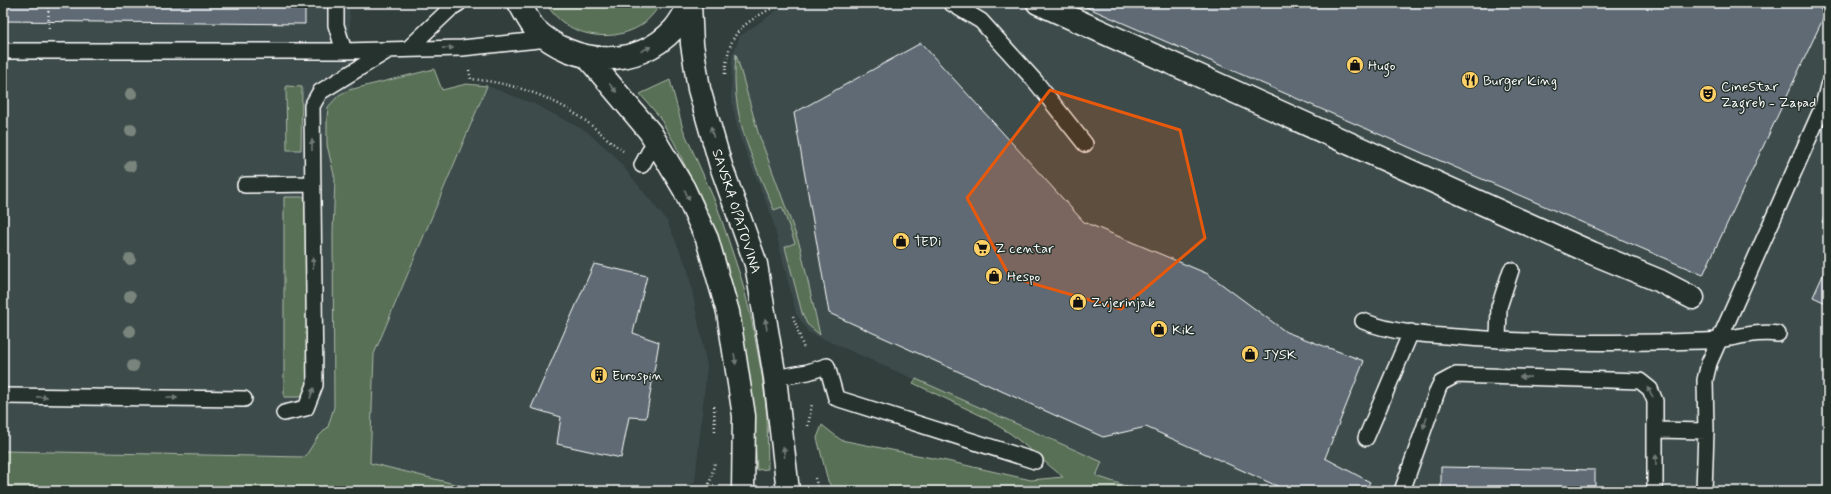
<svg xmlns="http://www.w3.org/2000/svg" width="1831" height="494" viewBox="0 0 1831 494" font-family="Mynerve,sans-serif">
<style>
.built{fill:#3e4c4c}
.green{fill:#587055;stroke:#acb8aa}
.building{fill:#5e6b74;stroke:#fff}
.lines{fill:none;stroke-linecap:round;stroke-linejoin:round}
.service-casing{stroke:#fff;stroke-width:18}
.pedestrian-casing{stroke:#fff;stroke-width:25}
.tertiary-casing{stroke:#fff;stroke-width:25}
.path{stroke:#fff;stroke-width:2.5;stroke-dasharray:1 3;stroke-linecap:butt}
.service{stroke:#26332d;stroke-width:15}
.pedestrian{stroke:#26332d;stroke-width:22}
.tertiary{stroke:#26332d;stroke-width:22}
.tree{fill:#79857c}
.oneway{fill:#727a76}
.marked{fill:#e8590c;fill-opacity:0.2;stroke:#e8590c;stroke-width:3;stroke-linejoin:round}
.labels{text-anchor:middle;stroke-width:3;stroke-linejoin:round;paint-order:stroke}
.poi-label{font-size:14px;fill:#fff;stroke:#26332d;text-anchor:start}
.street-label{font-size:14px;fill:#fff;stroke:#26332d}
</style>
<rect width="100%" height="100%" fill="#313e3b"/>
<filter id="ink" filterUnits="userSpaceOnUse"><feTurbulence type="fractalNoise" baseFrequency=".025" numOctaves="2"/><feDisplacementMap in="SourceGraphic" scale="8" xChannelSelector="R" yChannelSelector="G"/><feConvolveMatrix kernelMatrix="1 2 1 2 8 2 1 2 1" color-interpolation-filters="sRGB"/></filter>
<g filter="url(#ink)">
<path class="built" d="M3,3H349L370,457L374,354L487,86L534,104L586,131L613,154L667,221L688,270L707,366L695,481L684,491H483L370,464L305,457L3,451Z
M788,3H1828V491H1141L1095,476L1101,462L808,332L796,313L771,214L739,135L731,97L732,56L740,36Z"/>
<path class="green" d="M546,3H661C654,14 645,25 632,30C602,43 562,33 546,3Z
M736,54L758,132L800,246L820,335L807,324L802,313L785,247L795,243L782,207L774,210C751,154 730,117 736,54Z
M434,69L442,90L466,84L487,86L374,354L370,463L483,491H3V451L305,457L317,438L328,427L334,407L333,233L335,179L327,145V118L328,107L339,95L349,90Z
M670,80L683,129L717,206L742,281L751,317L762,375L767,416L768,469L757,470L754,424L696,189L674,142L658,115L640,94Z
M286,86L302,87L301,150H287Z
M284,197H307V397H284Z
M916,379L1102,462L1096,476L1141,491H834L828,481L817,438L822,425L841,440L947,461L1031,480L1063,477L1011,434L984,417L913,383Z"/>
<path class="building" d="M3,3H305V24L3,21Z
M1077,3H1828V8L1703,275Z
M921,43L1084,222L1208,274L1286,332L1364,361L1325,458L1370,482L1365,491H1288L1146,427L1103,437L829,313L794,113Z
M1828,210V225L1822,222Z
M594,264L647,276L633,333L659,342L646,418L629,417L621,458L557,444L561,417L531,408Z
M1828,264V304L1813,297Z
M1441,467L1595,470V491H1441Z"/>
<g class="lines">
<defs>
<path id="service" d="M336,3V25L344,51
M951,3L981,21L1035,81L1085,144
M1827,3L1828,5
M409,48L451,8L459,3
M3,51H344L462,48L548,39
M642,165L655,141
M245,185L312,184
M1363,321C1392,333 1426,335 1458,337C1539,344 1622,343 1703,341C1728,341 1754,330 1778,334
M1498,340L1499,307L1511,270
M775,378L808,372L827,366L836,398L1035,461
M3,396L244,399
M284,413L306,408L315,385L312,106L320,92L387,51
M1656,430L1706,431
M1366,438L1411,332
M1402,491L1438,389L1441,383L1456,375L1640,381L1650,389L1655,401V491
M1704,491L1706,431L1705,380L1709,363L1823,106L1828,86"/>
<path id="pedestrian" d="M1038,3L1592,253L1660,281L1693,298"/>
<path id="tertiary" d="M519,3C524,11 529,22 535,29C574,66 636,70 674,29C680,22 686,11 690,3
M690,4L692,44L699,89L721,166L756,264L775,378L788,491
M588,58L650,132L684,189L707,239L728,312L744,416L743,491"/>
</defs>
<use href="#service" class="service-casing"/>
<use href="#pedestrian" class="pedestrian-casing"/>
<use href="#tertiary" class="tertiary-casing"/>
<path class="path" d="M48,3L49,28
M469,70L471,79C512,83 549,95 583,119C597,129 609,141 623,151
M725,74C729,33 738,27 772,8V3
M793,316L804,349
M714,406L715,431
M808,426L812,404
M815,478L819,491
M705,491L710,482L715,461"/>
<use href="#service" class="service"/>
<use href="#pedestrian" class="pedestrian"/>
<use href="#tertiary" class="tertiary"/>
</g>
<g class="tree">
<circle cx="131" cy="94" r="6"/>
<circle cx="131" cy="130" r="6"/>
<circle cx="130" cy="166" r="6"/>
<circle cx="130" cy="259" r="6"/>
<circle cx="130" cy="296" r="6"/>
<circle cx="130" cy="331" r="6"/>
<circle cx="133" cy="366" r="6"/>
</g>
<defs><path id="oneway-solid" d="M-6-.8H1V-3.2L6.5 0L1 3.2V.8H-6Z"/></defs>
<g class="oneway">
<use href="#oneway-solid" transform="translate(448 48) rotate(-1)"/>
<use href="#oneway-solid" transform="translate(646 49) rotate(-24)"/>
<use href="#oneway-solid" transform="translate(613 88) rotate(50)"/>
<use href="#oneway-solid" transform="translate(712 132) rotate(-106)"/>
<use href="#oneway-solid" transform="translate(312 145) rotate(-90)"/>
<use href="#oneway-solid" transform="translate(687 195) rotate(65)"/>
<use href="#oneway-solid" transform="translate(313 263) rotate(-91)"/>
<use href="#oneway-solid" transform="translate(766 324) rotate(-99)"/>
<use href="#oneway-solid" transform="translate(735 359) rotate(81)"/>
<use href="#oneway-solid" transform="translate(1525 377) rotate(-179)"/>
<use href="#oneway-solid" transform="translate(1650 392) rotate(-121)"/>
<use href="#oneway-solid" transform="translate(312 393) rotate(-70)"/>
<use href="#oneway-solid" transform="translate(42 397) rotate(1)"/>
<use href="#oneway-solid" transform="translate(172 398)"/>
<use href="#oneway-solid" transform="translate(1425 423) rotate(109)"/>
<use href="#oneway-solid" transform="translate(784 452) rotate(-97)"/>
<use href="#oneway-solid" transform="translate(1656 460) rotate(-89)"/>
</g>
</g>
<path class="marked" d="M1050,90L1180,130L1205,238L1121,309L1010,277L967,198Z"/>
<defs>
<symbol id="shop-disc" viewBox="-11 -11 22 22"><circle r="9.5" fill="#ffd166" stroke="#26332d"/><path d="M-5-2.5h2.3a2.7 3.5 0 0 1 5.4 0H5L5.5 6h-11ZM-1.5-2.5h3a1.5 2.3 0 0 0-3 0Z" fill="#111"/></symbol>
<symbol id="restaurant-disc" viewBox="-11 -11 22 22"><circle r="9.5" fill="#ffd166" stroke="#26332d"/><path d="M-5-6h1v4h1v-4h1v4h1v-4h1v5L-1.5 .5V6h-2V.5L-5-1ZM5-6V6H3V1.5H1.5Q1.5-4 5-6Z" fill="#111"/></symbol>
<symbol id="theatre-disc" viewBox="-11 -11 22 22"><circle r="9.5" fill="#ffd166" stroke="#26332d"/><path d="M-5-5.5Q0-4 5-5.5V0Q5 5 0 6Q-5 5-5 0ZM-3.3-2.5H-1v1.5H-3.3ZM1-2.5H3.3v1.5H1ZM-2.8 1Q0 5.5 2.8 1Z" fill="#111"/></symbol>
<symbol id="supermarket-disc" viewBox="-11 -11 22 22"><circle r="9.5" fill="#ffd166" stroke="#26332d"/><path d="M-6-5.5h2.5l.6 2H6L4.5 2H-2.5L-4.4-4H-6ZM-1.5 3.2a1.3 1.3 0 1 0 .1 0ZM3 3.2a1.3 1.3 0 1 0 .1 0Z" fill="#111"/></symbol>
<symbol id="building-disc" viewBox="-11 -11 22 22"><circle r="9.5" fill="#ffd166" stroke="#26332d"/><path d="M-4-6H4V6H1V3H-1V6H-4ZM-2.5-4.3h1.7v1.8h-1.7ZM.8-4.3h1.7v1.8H.8ZM-2.5-1h1.7V.8h-1.7ZM.8-1h1.7V.8H.8Z" fill="#111"/></symbol>
</defs>
<g fill-rule="evenodd">
<use href="#shop-disc" x="1345" y="55" width="20" height="20"/>
<use href="#restaurant-disc" x="1460" y="70" width="20" height="20"/>
<use href="#theatre-disc" x="1698" y="84" width="20" height="20"/>
<use href="#shop-disc" x="891" y="231" width="20" height="20"/>
<use href="#supermarket-disc" x="972" y="238" width="20" height="20"/>
<use href="#shop-disc" x="984" y="266" width="20" height="20"/>
<use href="#shop-disc" x="1068" y="292" width="20" height="20"/>
<use href="#shop-disc" x="1149" y="319" width="20" height="20"/>
<use href="#shop-disc" x="1240" y="344" width="20" height="20"/>
<use href="#building-disc" x="589" y="365" width="20" height="20"/>
</g>
<g class="labels">
<g class="poi-label">
<text x="1368" y="70">Hugo</text>
<text x="1483" y="85">Burger King</text>
<text x="1721" y="91">CineStar<tspan x="1721" dy="16">Zagreb - Zapad</tspan></text>
<text x="914" y="246">TEDi</text>
<text x="995" y="253">Z centar</text>
<text x="1007" y="281">Hespo</text>
<text x="1091" y="307">Zvjerinjak</text>
<text x="1172" y="334">KiK</text>
<text x="1263" y="359">JYSK</text>
<text x="612" y="380">Eurospin</text>
</g>
<g class="street-label">
<text transform="translate(737 211) rotate(72)" y="5">SAVSKA OPATOVINA</text>
</g>
</g>
<rect width="1831" height="494" fill="none" stroke="#26332d" stroke-width="16"/>
<rect x="8" y="8" width="1815" height="478" fill="none" stroke="#fff" stroke-width="1.5" filter="url(#ink)"/>
</svg>
